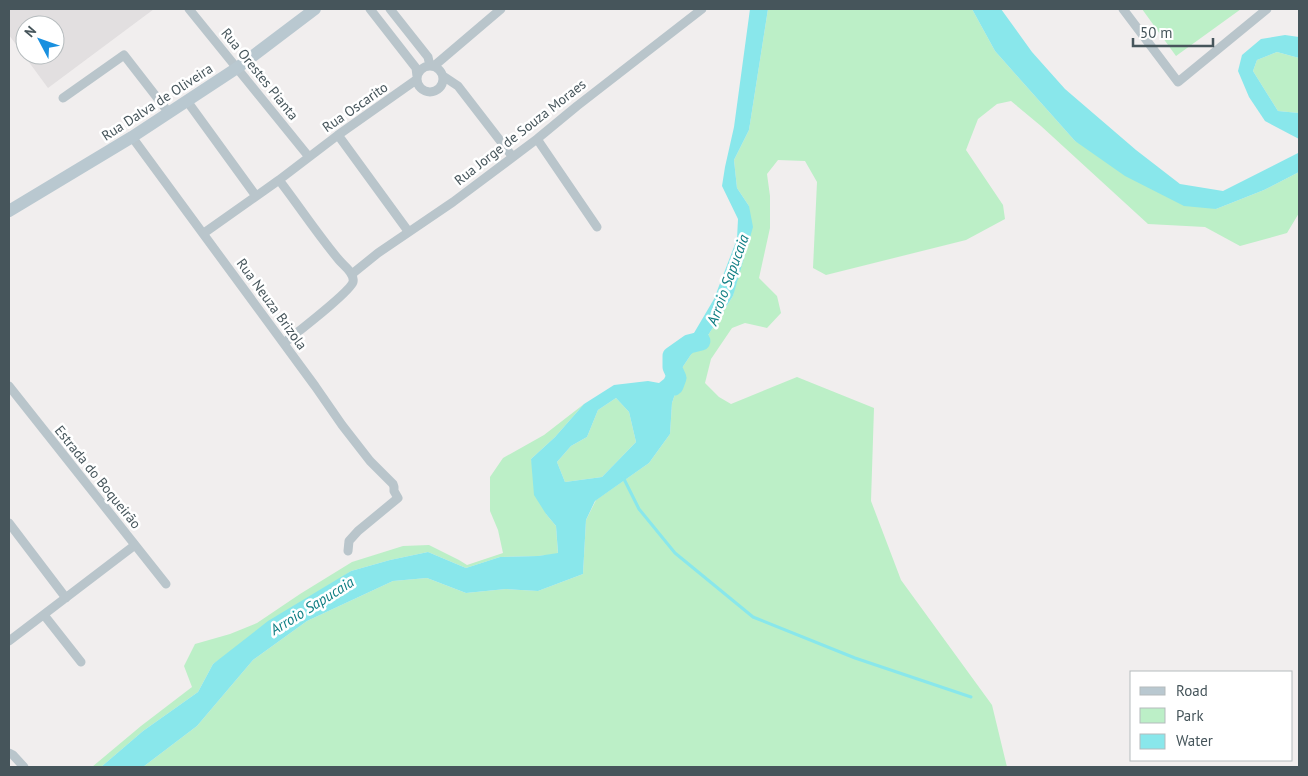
<svg xmlns="http://www.w3.org/2000/svg" width="1308" height="776" viewBox="0 0 1308 776" font-family="'PT Sans',sans-serif">
<style>
.education{fill:#e2dfe0;fill-rule:evenodd}
.green{fill:#bcefc7}
.water{fill:#89e7eb;fill-rule:evenodd}
.lines{fill:none;stroke-linecap:round;stroke-linejoin:round}
.stream{stroke:#89e7eb;stroke-width:3}
.river{stroke:#89e7eb;stroke-width:19}
.street{stroke:#b9c5cb;stroke-width:9}
.secondary{stroke:#b9c8d0;stroke-width:12}
.labels{text-anchor:middle;stroke-width:5;stroke-linejoin:round;paint-order:stroke}
.street-label{font-size:14px;fill:#46555b;stroke:#fff}
.water-label{font-size:15px;font-style:italic;fill:#0d7d82;stroke:#fff}
</style>
<rect width="100%" height="100%" fill="#f1eeee"/>
<path class="education" d="M9,9H154L48,88L9,35ZM25,25H55V55H25Z"/>
<path class="green" d="M768,9H972L995,51L1075,141L1216,209L1264,190L1299,172V213L1287,233L1240,246L1205,227L1148,224L1041,126L1011,101L997,104L978,119L966,150L1003,205L1005,219L966,240L826,275L813,268L817,182L805,161L778,160L767,174L770,196V228L759,278L777,296L781,313L767,328L745,323L732,328L711,359L705,383L719,397L731,404L797,377L874,408L871,501L901,580L992,705L1007,767H143L197,726L253,660L307,621L393,581L427,578L466,593L506,589L538,591L583,574L586,520L596,500L649,463L670,434L672,403L678,385L682,368L694,350L705,340L733,296L749,206L737,188L734,160L749,130Z
M1142,9H1241L1176,56Z
M1277,52L1299,58V113L1278,111L1253,71L1257,60Z
M616,398L629,412L636,442L602,477L565,482L557,462L571,446L587,437L598,410Z
M584,404L555,437L531,459L546,514L556,526L558,554L538,556L500,557L466,568L428,552L390,560L351,571L213,664L198,692L143,731L101,767H92L141,726L192,687L184,666L195,644L230,634L257,623L300,594L352,562L403,546L429,545L459,560L467,565L503,553L498,530L490,511V477L503,458L544,435Z"/>
<path class="water" d="M750,9H768L749,130L734,160L737,188L749,206L753,227L733,296L705,340L694,350L682,368L678,385L672,403L670,434L649,463L595,501L586,520L583,574L538,591L506,589L466,593L427,578L393,581L307,621L253,660L197,726L143,767H101L143,731L198,692L213,664L268,621L351,571L390,560L428,552L466,568L500,557L538,556L558,553L556,526L546,514L534,495L531,459L555,437L584,404L614,385L648,381L659,383L664,379L683,342L694,333L714,299L737,239L738,219L722,186L725,167L734,127ZM616,398L629,412L636,442L602,477L565,482L557,462L571,446L587,437L598,410Z
M972,9H1001L1032,52L1065,89L1136,150L1180,184L1223,191L1298,153L1299,147V172L1264,190L1216,209L1184,206L1125,176L1075,141L995,51Z
M1285,35L1299,37V58L1277,52L1257,60L1253,71L1278,111L1299,113V139L1265,121L1249,97L1238,71L1242,55L1261,39Z"/>
<g class="lines">
<path class="stream" d="M623,477L639,509L675,553L753,617L855,658L971,697"/>
<path class="river" d="M674,386L677,378L672,367V356L689,344L701,341"/>
<path class="street" d="M189,9L309,157
M370,9L416,68L417,76
M390,9L428,57L430,66
M1123,9L1178,82L1267,9
M417 79a13 13 0 1 1 26 0a13 13 0 1 1-26 0Z
M434,66L501,9
M443,76L458,86L512,156
M63,98L124,55L169,113
M187,101L256,196
M338,135L408,231
M132,137L315,386L342,425L370,461L393,484L394,487V491L398,498L358,531L349,541L348,551
M537,139L597,227
M279,180C299,206 318,235 339,260C344,266 355,273 353,282C350,292 295,334 284,343
M204,233L279,180L338,135L416,80
M352,274L378,253L453,202L537,139L577,106L702,9
M9,386L166,584
M9,523L66,598
M44,615L81,662
M9,641L135,545
M9,753L13,755L24,767"/>
<path class="secondary" d="M9,211L132,137L237,68L315,9"/>
</g>
<g class="labels">
<g class="street-label">
<text transform="translate(260 74) rotate(51)" y="5">Rua Orestes Pianta</text>
<text transform="translate(157 102) rotate(-33)" y="5">Rua Dalva de Oliveira</text>
<text transform="translate(355 107) rotate(-35)" y="5">Rua Oscarito</text>
<text transform="translate(520 132) rotate(-38)" y="5">Rua Jorge de Souza Moraes</text>
<text transform="translate(272 304) rotate(54)" y="5">Rua Neuza Brizola</text>
<text transform="translate(98 477) rotate(51)" y="5">Estrada do Boqueirão</text>
</g>
<g class="water-label">
<text transform="translate(728 280) rotate(-70)" y="5">Arroio Sapucaia</text>
<text transform="translate(312 606) rotate(-32)" y="5">Arroio Sapucaia</text>
</g>
</g>
<rect width="1308" height="776" fill="none" stroke="#46555b" stroke-width="20"/>
<rect x="1130" y="671" width="162" height="90" fill="#ffffff" stroke="#b5bbbd"/>
<rect x="1140" y="687" width="25" height="8" fill="#b9c8d0" stroke="#b5bbbd"/>
<text x="1176" y="696" font-size="15" fill="#46555b">Road</text>
<rect x="1140" y="708" width="25" height="15" fill="#bcefc7" stroke="#b5bbbd"/>
<text x="1176" y="721" font-size="15" fill="#46555b">Park</text>
<rect x="1140" y="734" width="25" height="15" fill="#89e7eb" stroke="#b5bbbd"/>
<text x="1176" y="746" font-size="15" fill="#46555b">Water</text>
<g transform="translate(40 40) rotate(311)"><circle r="24" fill="#ffffff" stroke="#b5bbbd"/>
<path d="M0-4L9 19L0 12L-9 19Z" fill="#1990df"/>
<text y="-8" font-size="14" font-weight="bold" text-anchor="middle" fill="#46555b">N</text>
</g>
<path d="M1133 38v8h80v-8" fill="none" stroke="#46555b" stroke-width="2.5"/>
<text x="1140" y="38" font-size="15" fill="#46555b" stroke="#ffffff" stroke-width="4" paint-order="stroke">50 m</text>
</svg>
